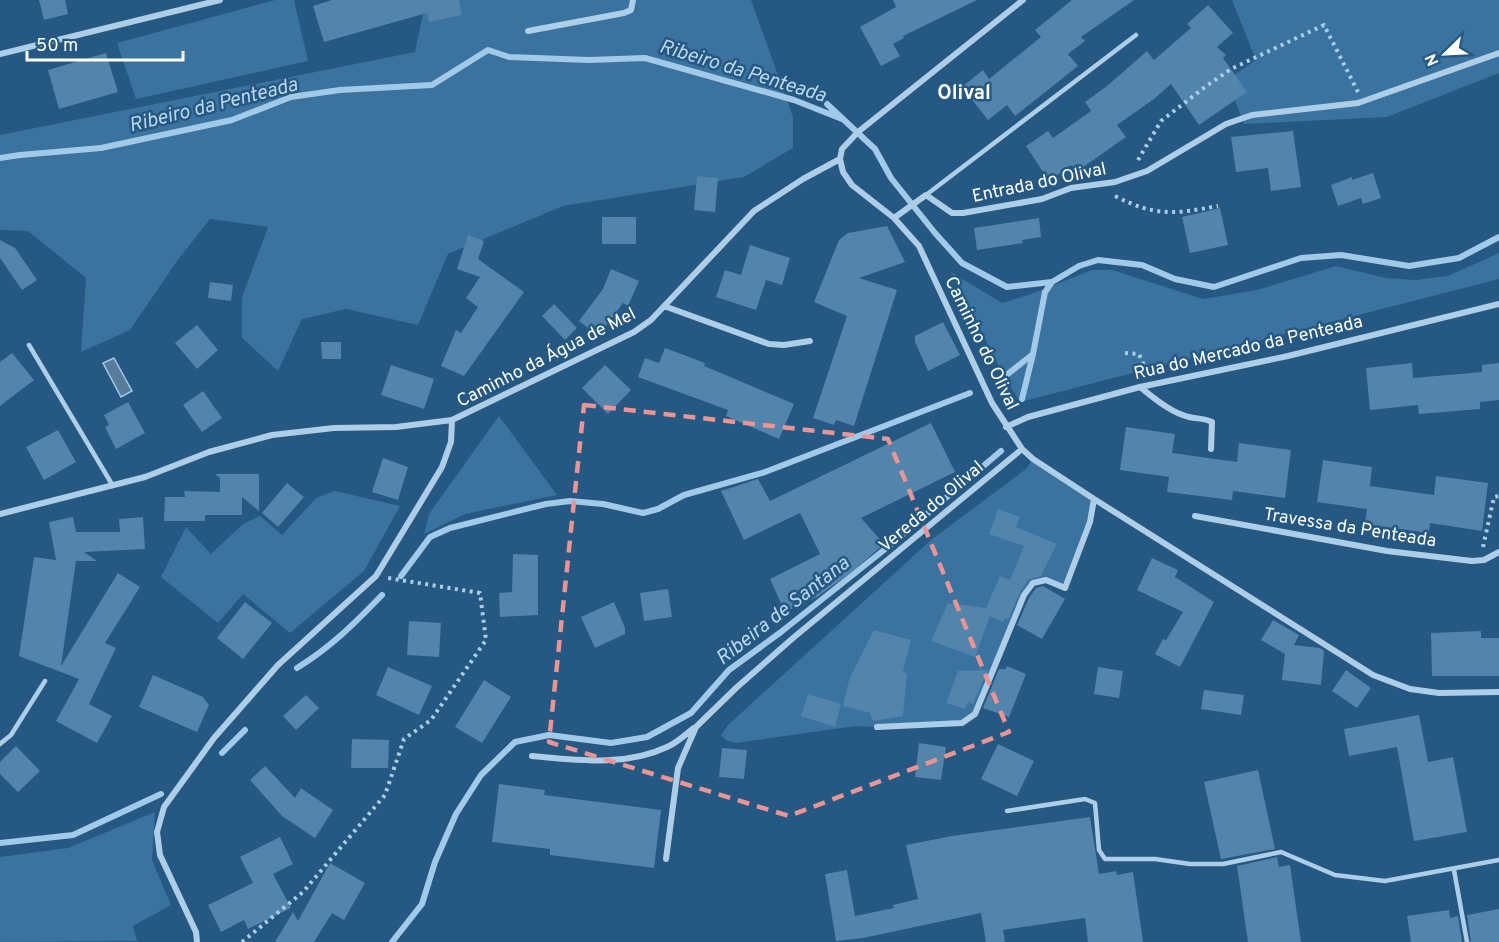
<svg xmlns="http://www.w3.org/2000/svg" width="1499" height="942" viewBox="0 0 1499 942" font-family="Overpass,sans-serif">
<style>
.green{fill:#3a72a0}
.water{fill:#587c99;stroke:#a2cae8;stroke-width:1.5}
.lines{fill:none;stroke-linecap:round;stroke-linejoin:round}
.stream{stroke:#a2cae8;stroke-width:6}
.building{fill:#5284ac}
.path{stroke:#aecee7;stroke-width:4;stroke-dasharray:3 4.5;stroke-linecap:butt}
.service{stroke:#aecee7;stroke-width:4.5}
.minor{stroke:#aecee7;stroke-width:6}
.marked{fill:none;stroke:#ea9494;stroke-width:4.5;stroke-dasharray:12 8;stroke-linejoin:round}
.labels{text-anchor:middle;stroke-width:5;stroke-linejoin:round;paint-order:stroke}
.street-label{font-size:18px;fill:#fff;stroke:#255882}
.water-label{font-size:20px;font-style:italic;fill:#b9d7ee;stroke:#255882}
.neighbourhood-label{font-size:20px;font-weight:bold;fill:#fff;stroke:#255882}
</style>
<rect width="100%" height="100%" fill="#255882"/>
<path class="green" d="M275,0H294L308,61L136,99L117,43Z
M426,0H751L793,117V148L744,177L563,206L448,254L418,325L346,309L302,319L278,371L242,338V297L268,227L210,219L177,261L130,330L81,352L86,278L28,231L0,230V135L415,52Z
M1232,0H1499V73L1387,117L1244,124L1227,80L1256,60Z
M1499,253V279L1020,402L1003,374L951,272L1002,303L1031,294L1092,270H1112L1203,299L1257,290L1336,266L1386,278L1415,280L1448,276Z
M499,416L557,495L465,514L424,534L429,514Z
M1033,459L1094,499L1090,522L1065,588L1046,580L1033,583L1024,595L975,714L962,723L877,727L856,726L736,743L727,741L721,735L728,725L931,540L1026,469Z
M335,491L400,506L364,571L290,633L243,594L218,623L161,577L186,527L211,554L243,524L260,516L282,535L316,498Z
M155,812L152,860L171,905L133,926L137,941L0,942V857L68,848Z"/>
<path class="water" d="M114,358L132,391L121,397L103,363Z"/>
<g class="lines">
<path class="stream" d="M0,158L20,155L101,148L232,120L291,97L340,90L432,85L488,50L509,57L589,60L645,58L794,100L842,119L827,104L875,149L891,178L935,233L962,263L1007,287L1052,282L1079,266L1098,260L1142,265L1175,279L1214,287L1301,258L1341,255L1409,266L1459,258L1499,237
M999,381L1033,354L1045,292L1052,282
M1022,399L1033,354
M401,576L430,537L450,528L546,504L570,501L603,504L643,513L658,509L684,495L765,472L970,393
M297,668C331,647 354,624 382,595
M222,753L245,730
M0,843L73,835L161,794
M392,942L422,904L435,862L456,814L481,775L515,742L549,735L611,743L647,737L691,713L729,670L781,632L894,542L1001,451"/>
</g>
<path class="building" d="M39,0H65L68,14L44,20Z
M332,0H459L462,15L429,22L427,13L324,42L313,6Z
M893,0H977L903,36L904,38L893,44L900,56L881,66L860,27L896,7Z
M1072,0H1134L1081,37L1085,41L1068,54L1078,66L1015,116L1007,105L988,120L962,87L983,70L989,79L1041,37L1035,30Z
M1208,5L1233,33L1217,47L1226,55L1223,58L1247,92L1199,125L1171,84L1154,99L1117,125L1126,137L1076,172L1071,165L1049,181L1026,146L1048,131L1053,138L1091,111L1085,102L1107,86L1147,51L1154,60L1191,28L1187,24Z
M106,53L118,92L59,109L48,70Z
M1293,131L1301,187L1271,191L1268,168L1236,172L1231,137Z
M1373,173L1381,198L1363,204L1361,198L1338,206L1331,185L1352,177V180Z
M697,176L718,178L715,212L694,210Z
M1220,208L1228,245L1190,253L1182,217Z
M602,217H636V244H602Z
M1039,218L1041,237L1022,240L1023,243L977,250L974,228Z
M887,226L905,262L859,278L897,290L854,426L836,420L834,425L813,418L847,316L814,302L839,240L848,233Z
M468,235L484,241L478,259L524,292L464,376L441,366L456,330L461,333L478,307L466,298L480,277L457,269Z
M0,240L15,248L37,280L22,290L0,258Z
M750,245L790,258L782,285L766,280L756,310L716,297L725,270L741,275Z
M611,269L639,281L628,306L623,303L599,336L579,321L603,289Z
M210,282L233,285L231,301L208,298Z
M554,304L577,328L565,340L542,316Z
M943,322L960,355L928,371L915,342V336Z
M197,325L218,350L197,369L175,343Z
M321,342H341V359H322Z
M665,348L705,363L704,366L794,404L779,439L726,416L728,410L638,377L645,358L659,363Z
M12,353L34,380L0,406V362Z
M1412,363L1413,378L1482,372V365L1499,363V400L1480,402V409L1419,414L1418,405L1370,410L1366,368Z
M391,365L434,379L424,409L381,395Z
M605,365L631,390L608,414L582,388Z
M203,391L222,418L202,432L183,405Z
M128,402L145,433L116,449L105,427L109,425L104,415Z
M931,423L955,472L861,518L884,544L852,572L817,597L785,612L770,579L820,554L800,513L744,540L721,491L758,479L770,501Z
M1126,427L1175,434L1172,453L1237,462L1239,443L1291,450L1285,498L1233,491L1232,500L1167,492L1169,477L1120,470Z
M58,430L76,462L44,480L26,447Z
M383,458L408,467L398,500L372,492Z
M1323,460L1372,467L1370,486L1434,495L1436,476L1488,483L1482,531L1430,523L1429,533L1365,524L1367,509L1317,502Z
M215,474H259V511L242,497V515H205V521H164L165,497H185L184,491L220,492V478Z
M287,483L304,497L278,527L262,513Z
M998,509L1020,517L1016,527L1057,544L1041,576L1029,579L1020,592L1008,620L1005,618L1003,622L990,616L975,657L931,641L948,603L986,608L1000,576L1010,580L1024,546L989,534Z
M73,517L76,532H120L119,519L143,517L145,549L84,552L97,561H76L61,666L118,573L140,587L105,643L116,648L89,704L112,716L97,743L56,721L79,679L19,656L34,557L56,560L49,522Z
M513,554L538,555V615L500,617L499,593L512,592Z
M1152,558L1178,570L1175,577L1214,602L1180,667L1155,654L1163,639L1166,640L1183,612L1137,590Z
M1043,586L1065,599L1042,639L1017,625L1029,598L1036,588Z
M668,589L672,617L644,621L640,593Z
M245,602L272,623L243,659L217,638Z
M614,602L625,628V634L595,648L581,617Z
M1273,620L1299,635L1294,645L1320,648L1324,651L1321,685L1282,680L1285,654L1261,640Z
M409,621L441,623L439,657L407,655Z
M874,630L911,640L903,671L907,674L903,716L873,721L870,713L843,706L849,680Z
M1481,631V638H1499V676H1432L1431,633Z
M1007,666L1026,674L1009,717L983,708L999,669H1006Z
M388,667L432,686L419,715L376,695Z
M1098,667L1123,671L1119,698L1094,694Z
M988,670L973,704L968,702L965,709L946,703L958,671Z
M1346,670L1371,688L1357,708L1332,691Z
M153,675L203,697L209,705L197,732L139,707Z
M484,680L511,697L482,743L455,727Z
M1204,690L1244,695L1241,715L1201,709Z
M808,694L841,704L835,727L801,716Z
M306,695L319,708L296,730L283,716Z
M1419,715L1428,762L1453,757L1467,832L1414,841L1397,747L1349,756L1344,729Z
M352,739L389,740L388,768H351Z
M919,743L946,747L941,780L915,777Z
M998,744L1034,761L1017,796L981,779Z
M16,746L40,771L18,792L0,774V762Z
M722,748L747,750L744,779L719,777Z
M265,766L295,798L301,788L333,810L315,838L282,816L250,780Z
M1258,770L1275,849L1221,859L1204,782Z
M499,784L545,790L544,795L661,810L654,868L550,855V849L492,842Z
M1090,817L1099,874L1116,871L1117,875L1133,872L1143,942H1088L1085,918L1003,930L1005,942H986L981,913L863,938L836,941L825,874L847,870L855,916L894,908L893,905L918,899L906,845L952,836Z
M280,837L293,864L273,874L291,908L248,929L244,920L221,932L208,905L253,883L240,857Z
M1277,857L1279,867L1290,865L1301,942H1248L1237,866Z
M330,863L365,883L344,920L332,913L314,942H275L293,912L298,921Z
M1499,909V942H1471L1467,915Z
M1449,910L1450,918L1458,916L1462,942H1411L1407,916Z"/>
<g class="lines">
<path class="path" d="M1138,160L1161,121L1205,87L1231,69L1324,25L1358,92
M1115,196C1156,217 1174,214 1218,206
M1125,353L1139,354L1147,373
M1483,547L1494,497L1499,496
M242,942L303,892L385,795L404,739L431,720L486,640L480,593L388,578"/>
<path class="service" d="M926,195L1136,35
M29,345L113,486
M0,744L11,735L45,681
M1007,811L1085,799L1095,803L1099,850L1105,859H1155L1190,864H1223L1281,852L1335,875L1385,881L1499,860
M1454,870L1467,942"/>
<path class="minor" d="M1023,0L858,132L842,149L840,159L843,172L852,185L894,218L919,246L992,403L1022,449L1033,459L1094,499L1373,675L1410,689L1439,693L1499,692
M528,31L624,13L631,10L633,0
M0,54L220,0
M894,218L926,195L952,213H963L1042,199L1071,188L1115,182L1147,171L1226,124L1252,115L1358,103L1499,53
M664,306L769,344L784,345L810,341
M1140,387C1154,398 1171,413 1189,417C1198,419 1204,418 1212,422L1211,449
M1006,427L1028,417L1140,387L1288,356L1499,304
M0,514L145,477L209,452L272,435L334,428L396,427L452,420L634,332L651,320L754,211L803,179L840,159
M1195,516L1387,551L1472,561L1484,560L1499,552
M877,727L962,723L975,714L1024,595L1033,583L1046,580L1065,588L1090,522L1094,499
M532,756C577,760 625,767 667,747C677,743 686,734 694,728
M666,859L678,768L696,727L736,688L793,638L1022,449
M197,942L196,932L160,855L157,832L164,807L214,738L278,665L376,576L442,467L451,442L452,420"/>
</g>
<path class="marked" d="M584,405L888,439L1009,732L789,816L549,742Z"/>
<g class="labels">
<g class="street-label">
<text transform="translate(1039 182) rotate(-12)" y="6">Entrada do Olival</text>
<text transform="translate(982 343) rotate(64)" y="6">Caminho do Olival</text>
<text transform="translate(1248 347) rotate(-13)" y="6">Rua do Mercado da Penteada</text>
<text transform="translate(546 357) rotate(-27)" y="6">Caminho da Água de Mel</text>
<text transform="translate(931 506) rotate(-40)" y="6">Vereda do Olival</text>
<text transform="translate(1350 527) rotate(9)" y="6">Travessa da Penteada</text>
</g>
<g class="water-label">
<text transform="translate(743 70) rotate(17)" y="7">Ribeiro da Penteada</text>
<text transform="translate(213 104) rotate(-14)" y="7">Ribeiro da Penteada</text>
<text transform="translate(782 610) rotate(-38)" y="7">Ribeira de Santana</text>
</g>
<g class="neighbourhood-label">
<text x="964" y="99">Olival</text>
</g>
</g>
<g transform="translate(1445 54) rotate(246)" stroke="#255882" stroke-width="4.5" paint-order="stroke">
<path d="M0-4.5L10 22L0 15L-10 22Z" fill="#ffffff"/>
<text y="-9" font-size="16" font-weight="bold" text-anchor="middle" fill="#ffffff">N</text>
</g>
<path d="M27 51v9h156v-9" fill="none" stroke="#ffffff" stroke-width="3"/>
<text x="36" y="51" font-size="18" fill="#ffffff" stroke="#255882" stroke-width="4.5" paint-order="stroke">50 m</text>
</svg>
